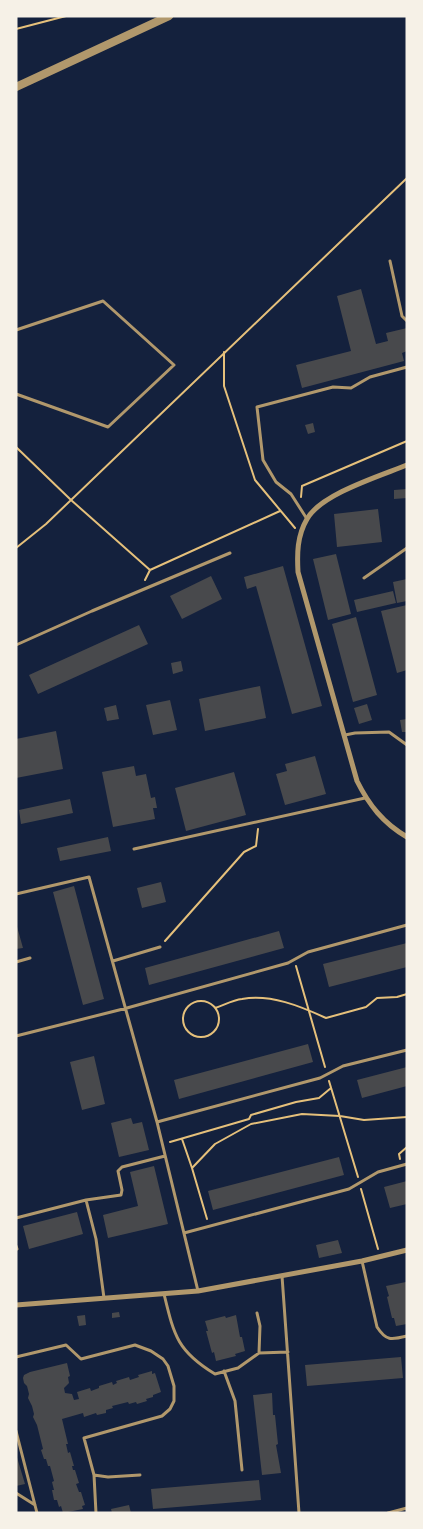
<svg xmlns="http://www.w3.org/2000/svg" width="423" height="1529" viewBox="0 0 423 1529" font-family="'Nunito Sans',sans-serif">
<style>
.building{fill:#48494c}
.lines{fill:none;stroke-linecap:round;stroke-linejoin:round}
.path{stroke:#e5c07b;stroke-width:2}
.service{stroke:#b1986c;stroke-width:3}
.minor{stroke:#b1986c;stroke-width:5}
.tertiary{stroke:#b1986c;stroke-width:8}
</style>
<rect width="100%" height="100%" fill="#14213d"/>
<path class="building" d="M361,289L376,344L388,341L386,333L407,328V351L402,353L404,361L302,388L296,365L351,351L337,296Z
M313,423L315,432L308,434L305,425Z
M407,489V498L394,499V490Z
M378,509L382,542L337,547L334,514Z
M336,554L351,614L328,620L313,559Z
M283,566L322,706L292,714L256,586L247,589L244,577Z
M211,576L222,599L182,619L170,596Z
M407,579V601L397,603L393,582Z
M393,591L396,603L357,612L354,600Z
M407,605V670L397,673L381,611Z
M356,617L377,695L353,702L332,624Z
M139,625L148,644L38,694L29,675Z
M181,661L183,671L173,674L171,663Z
M260,686L266,718L205,731L199,699Z
M170,700L177,730L153,735L146,705Z
M367,704L372,720L359,724L354,708Z
M116,705L119,719L107,721L104,708Z
M407,719V732H402L400,720Z
M56,731L63,769L16,778V739Z
M315,756L326,794L285,805L276,774L287,771L285,764Z
M134,766L136,776L146,774L151,798L155,797L157,808H153L155,819L113,827L102,772Z
M234,772L246,815L186,831L175,788Z
M70,799L73,813L21,824L19,810Z
M108,837L111,851L60,861L57,848Z
M161,882L166,902L142,908L137,888Z
M74,886L104,999L83,1005L53,892Z
M16,923L23,948L16,949Z
M279,931L284,948L149,985L145,968Z
M407,943V967L329,987L323,964Z
M308,1044L313,1062L179,1099L174,1080Z
M94,1056L105,1104L82,1110L70,1062Z
M407,1067V1086L362,1098L357,1080Z
M131,1118L133,1124L142,1122L149,1150L119,1157L111,1123Z
M339,1157L344,1175L213,1210L208,1191Z
M154,1166L168,1224L108,1238L103,1215L138,1206L130,1172Z
M407,1181V1204L390,1208L384,1187Z
M77,1212L83,1234L29,1249L23,1226Z
M338,1240L342,1253L319,1258L316,1245Z
M406,1282L407,1324L396,1326L394,1318H392L387,1297L389,1296L386,1286Z
M119,1312L120,1317L112,1318V1313Z
M85,1315L86,1325L79,1326L77,1316Z
M236,1315L240,1337H242L245,1351L235,1354L236,1356L216,1361L214,1352L212,1353L206,1331H208L205,1321L225,1316L226,1318Z
M401,1357L403,1378L307,1386L305,1365Z
M67,1363L70,1376L68,1377L69,1383L64,1388L65,1393L72,1394L74,1400L79,1399L77,1392L90,1388L91,1391L99,1388V1386L112,1382L113,1385L117,1383L116,1381L129,1377L130,1380L139,1377L138,1375L152,1371V1374L155,1373L161,1392L153,1395V1397L146,1399L147,1401L137,1404L136,1402L129,1404L128,1402L112,1406L113,1408L106,1410V1413L97,1415L96,1413L84,1417L83,1413L62,1419L68,1444H66L68,1453L70,1452L74,1466H72L73,1470H75L79,1483L76,1484L79,1492H81L85,1505L82,1506L83,1509L63,1513L61,1506L59,1507L57,1500H54L52,1490H54L52,1482L54,1481L50,1466H48L46,1459H44L41,1450L43,1449L37,1425L33,1417L34,1414L32,1406L28,1398L29,1394L27,1386L24,1383L23,1378L24,1375L30,1372Z
M272,1393L273,1415H275L278,1444L276,1445L281,1473L262,1475L253,1395Z
M16,1454L25,1484L16,1486Z
M259,1480L261,1500L153,1509L151,1489Z
M129,1505L131,1513H112L111,1509Z"/>
<g class="lines">
<path class="path" d="M16,29L66,16
M224,352V386L255,480L295,528
M16,447L71,500L150,570
M301,497L302,486L407,441
M16,548L46,524L407,178
M145,580L150,570L280,511
M165,941L244,852L256,846L258,829
M296,966L325,1067
M183 1019a18 18 0 1 1 36 0a18 18 0 1 1-36 0Z
M215,1008C224,1005 233,1000 242,999C271,994 300,1006 326,1018L366,1007L377,998L397,997L407,994
M329,1081L358,1177
M182,1139L192,1168
M170,1142L249,1119L251,1115L296,1102L319,1098L331,1088
M400,1159L399,1154L407,1147
M361,1189L378,1249
M207,1219L192,1168L215,1144L251,1124L302,1114L340,1116L364,1120L407,1117"/>
<path class="service" d="M390,261L402,316L407,321
M16,330L103,301L174,365L108,427L16,394
M307,519L291,494L276,482L263,460L257,407L333,387L351,388L370,377L407,367
M364,578L407,548
M16,645L92,611L230,553
M345,735L355,733L389,732L407,745
M134,849L365,798
M16,894L89,877L157,1122L198,1291
M113,961L160,947
M16,962L30,958
M16,1036L127,1008L288,963L308,952L407,925
M157,1122L320,1078L343,1066L407,1050
M86,1200L96,1239L104,1298
M16,1218L86,1200L121,1195L122,1190L118,1171L122,1167L165,1156
M184,1233L349,1189L378,1172L407,1164
M16,1246L17,1249
M362,1261L377,1327C386,1341 391,1340 407,1336
M282,1276L299,1513
M164,1294C174,1335 177,1351 215,1374L238,1368L259,1353L288,1352
M257,1313L260,1326L259,1353
M16,1357L66,1345L81,1359L135,1345L151,1351L163,1359L168,1366L174,1386V1401L170,1409L162,1416L84,1438L94,1475L96,1513
M224,1371L235,1401L242,1470
M16,1431L37,1513
M94,1475L108,1477L140,1475
M16,1493L35,1505
M388,1513L407,1508"/>
<path class="minor" d="M407,465C380,476 321,494 307,519C297,536 297,554 298,572L357,781C369,805 383,823 407,837
M16,1305L198,1291L362,1261L407,1250"/>
<path class="tertiary" d="M16,87L169,16"/>
</g>
<rect width="423" height="1529" fill="none" stroke="#f6f1e7" stroke-width="35"/>
</svg>
